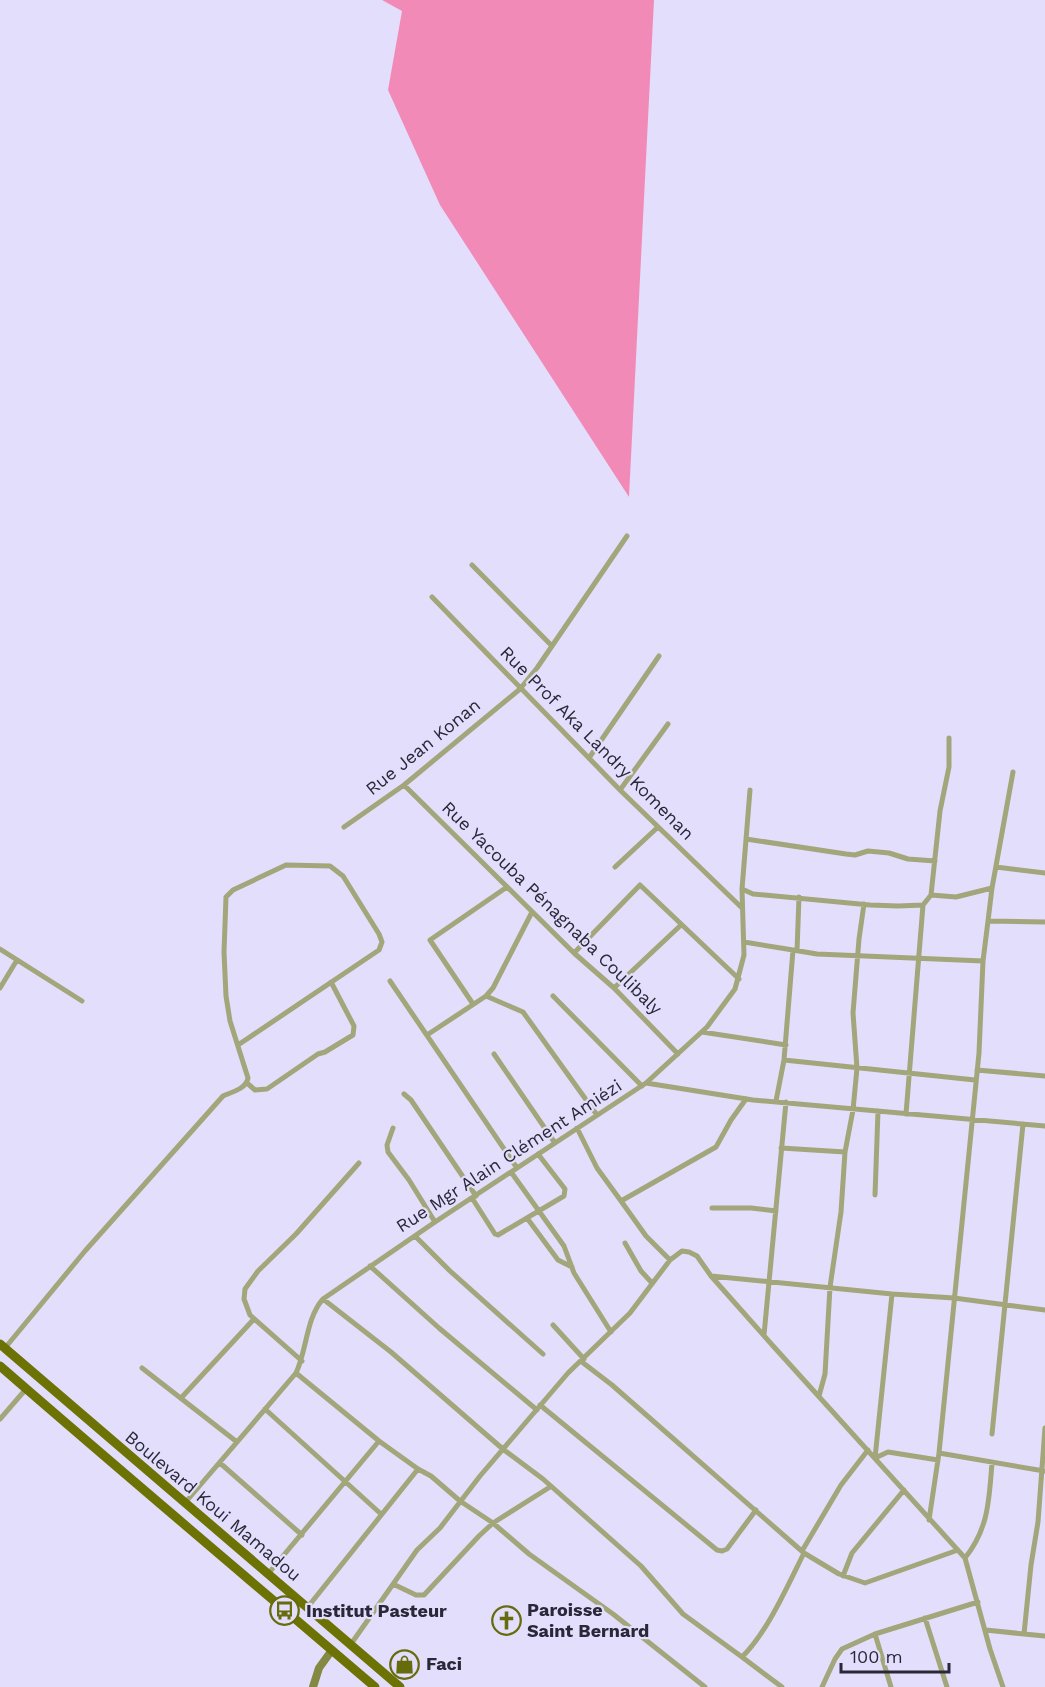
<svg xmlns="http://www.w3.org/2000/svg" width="1045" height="1687" font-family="'Work Sans',sans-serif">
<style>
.forest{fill:#f28ab8}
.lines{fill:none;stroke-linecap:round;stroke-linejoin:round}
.street{stroke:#a2a67a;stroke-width:5}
.secondary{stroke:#838842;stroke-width:8}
.primary{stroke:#6d7204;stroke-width:9}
.labels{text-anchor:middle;stroke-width:4.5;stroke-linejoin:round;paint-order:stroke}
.street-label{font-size:18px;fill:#2a2739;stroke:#e3defb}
.poi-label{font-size:18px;font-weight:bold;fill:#2a2739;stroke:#e3defb;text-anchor:start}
</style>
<rect width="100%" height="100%" fill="#e3defb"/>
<path class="forest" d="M382,0H654L629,497L440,205L388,90L402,11Z"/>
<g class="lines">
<path class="street" d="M472,565L552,646
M432,597L620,790L742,908
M589,758L659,656
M404,785L574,953L614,988L678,1054
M620,790L668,724
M344,827L404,785L520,689L537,668L627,536
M746,839L846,854L855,855L868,851L889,853L908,859L935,861
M615,867L658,827
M996,867L1045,873
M742,889L753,894L870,905L898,906L923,905L931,895L940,811L949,767V738
M931,895L956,897L992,888
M988,921L1045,922
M744,942L793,950L784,1060L776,1101
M0,949L82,1001
M793,950L817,954L983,961
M797,951L799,897
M574,953L640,885L739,979
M390,981L517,1168
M0,988L17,960
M614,988L681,925
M486,996L523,1012L597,1115
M553,996L642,1086
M473,1004L430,940L507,887
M702,1032L786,1045
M427,1035L486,996L493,988L532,912
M494,1054L555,1143
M784,1060L975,1080
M977,1070L1045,1076
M247,1083L255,1090L267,1089L318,1054L325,1052L353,1035L354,1026L331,982
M646,1083L753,1100L1045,1126
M404,1094L411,1100L476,1196
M906,1114L923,905
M393,1128L387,1145L388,1152L409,1180L435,1222
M577,1128L597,1168L621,1201
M781,1148L845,1152
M511,1172L564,1246L574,1273L611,1332
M875,1195L878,1111
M472,1198L495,1234L498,1235L564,1196L565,1189L538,1154
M712,1208H751L776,1211
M527,1218L558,1260L572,1267
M415,1236L450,1271L543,1354
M625,1243L641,1271L652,1283
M670,1260L646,1236L621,1201L716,1147L731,1120L746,1099
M370,1266L439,1328L537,1410
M711,1276L892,1294L954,1298L1045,1310
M323,1299L391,1352L504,1450L543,1479L641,1566L683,1614L742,1657C767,1633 788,1585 804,1553L612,1385L582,1362
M553,1325L584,1359
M764,1335L786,1102
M5,1348L85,1251L223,1096C232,1092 246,1089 248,1078L230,1021L226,996L224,952L226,897L233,890L286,865L330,866L343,876L379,934L382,942L379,950L238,1045
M302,1361L250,1315L244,1299L245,1289L258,1271L296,1234L359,1163
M142,1368L237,1442
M296,1373L379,1441L418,1469L431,1476L460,1501L493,1523L529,1554L613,1614L705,1687
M819,1396L825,1374L830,1287L841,1212L845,1152L853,1110L857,1068L853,1013L859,939L864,904
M181,1398L254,1319
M540,1405L717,1550L722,1551L727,1549L756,1510
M265,1409L381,1514
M0,1419L26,1389
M992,1434L1023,1124
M939,1453L1044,1471
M875,1458L892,1294
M875,1458L888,1452L938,1460
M220,1463L302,1535
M184,1504L296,1373C307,1350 306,1318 323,1299L435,1222L646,1083L707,1027L735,989L744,955L742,889L750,790
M929,1520L939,1453L979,1053L983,961L988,921L992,888L1013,772
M802,1551L841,1485L868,1450
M804,1553L839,1574L865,1583L958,1550
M965,1558C989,1528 989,1499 992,1463
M268,1574L379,1441
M843,1576L852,1553L904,1490
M393,1584L416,1595H424L479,1536L493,1523L550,1487
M307,1608L418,1469
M925,1618L947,1687
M986,1630L1024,1634L1031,1565L1038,1522L1045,1428
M875,1634L891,1687
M1024,1634L1045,1636
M351,1644L417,1550L440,1528L480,1476L568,1373L630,1313L670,1260L682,1251L689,1252L697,1256L711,1276L774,1347L965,1558L990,1649L1003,1687
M742,1657L782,1687
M822,1687L835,1659L842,1649L875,1634L978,1602"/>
<path class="secondary" d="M313,1687L319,1668L332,1650"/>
<path class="primary" d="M0,1344L400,1687
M0,1366C124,1474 250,1580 375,1687"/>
</g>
<defs>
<symbol id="bus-ring" viewBox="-11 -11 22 22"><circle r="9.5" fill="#e3defb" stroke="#666b0c" stroke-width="1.5"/><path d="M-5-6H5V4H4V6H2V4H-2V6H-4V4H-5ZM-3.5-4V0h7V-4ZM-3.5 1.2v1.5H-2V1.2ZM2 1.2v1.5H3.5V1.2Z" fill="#666b0c"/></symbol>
<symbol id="church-ring" viewBox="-11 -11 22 22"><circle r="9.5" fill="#e3defb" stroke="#666b0c" stroke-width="1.5"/><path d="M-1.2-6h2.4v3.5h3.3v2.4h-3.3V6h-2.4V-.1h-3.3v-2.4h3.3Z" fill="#666b0c"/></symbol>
<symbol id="shop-ring" viewBox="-11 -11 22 22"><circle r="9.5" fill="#e3defb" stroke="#666b0c" stroke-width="1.5"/><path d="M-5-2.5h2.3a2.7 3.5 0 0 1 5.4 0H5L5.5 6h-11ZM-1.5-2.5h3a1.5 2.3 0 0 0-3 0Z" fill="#666b0c"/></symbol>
</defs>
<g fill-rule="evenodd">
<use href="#bus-ring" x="268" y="1594" width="33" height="33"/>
<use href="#church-ring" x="490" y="1604" width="33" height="33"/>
<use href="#shop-ring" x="388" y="1648" width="33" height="33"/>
</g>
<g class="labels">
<g class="street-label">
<text transform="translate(597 743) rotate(45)" y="6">Rue Prof Aka Landry Komenan</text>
<text transform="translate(423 747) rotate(-39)" y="6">Rue Jean Konan</text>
<text transform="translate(552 908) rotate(44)" y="6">Rue Yacouba Pénagnaba Coulibaly</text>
<text transform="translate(509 1156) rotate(-33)" y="6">Rue Mgr Alain Clément Amiézi</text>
<text transform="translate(213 1506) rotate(40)" y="6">Boulevard Koui Mamadou</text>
</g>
<g class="poi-label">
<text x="527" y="1616">Paroisse<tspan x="527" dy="21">Saint Bernard</tspan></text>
<text x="306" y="1617">Institut Pasteur</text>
<text x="426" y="1670">Faci</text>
</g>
</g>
<path d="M841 1663v9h108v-9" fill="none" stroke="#2a2739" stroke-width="3"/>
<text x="850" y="1663" font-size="18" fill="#2a2739" stroke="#e3defb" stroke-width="4.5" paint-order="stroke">100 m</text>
</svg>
